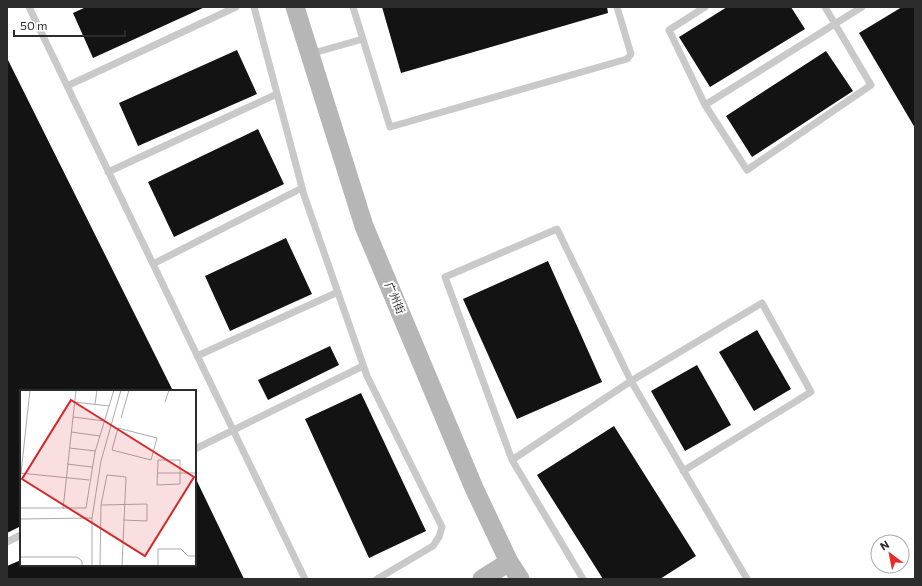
<svg xmlns="http://www.w3.org/2000/svg" width="922" height="586" font-family="Commissioner,'Noto Sans SC',sans-serif">
<style>
.building{fill:#131313}
.lines{fill:none;stroke-linecap:round;stroke-linejoin:round}
.lane{stroke:#c9c9c9;stroke-width:7}
.secondary{stroke:#b6b6b6;stroke-width:19}
.labels{text-anchor:middle;stroke-width:4;stroke-linejoin:round;paint-order:stroke}
.street-label{font-size:11px;fill:#2c2c2c;stroke:#fff}
.inset-road{fill:none;stroke:#ababab;stroke-width:1}
.view{fill:#d62828;fill-opacity:0.15;stroke:#d62828;stroke-width:2}
.inset-edge{fill:none;stroke:#2c2c2c;stroke-width:2}
</style>
<rect width="100%" height="100%" fill="#fff"/>
<path class="building" d="M86,7H205L93,58L73,13Z
M382,7H607L608,13L401,73Z
M727,7H791L805,29L710,87L679,37Z
M902,7H915V128L859,33Z
M237,50L257,94L138,146L119,103Z
M826,51L853,91L752,157L726,116Z
M7,58L173,391H21V526L7,533Z
M258,129L284,184L174,237L148,182Z
M286,238L312,294L230,331L205,276Z
M548,261L602,382L517,419L463,299Z
M757,330L791,389L754,411L719,352Z
M330,346L339,365L268,400L258,380Z
M697,365L731,425L685,451L651,391Z
M361,393L426,531L369,558L305,419Z
M614,426L696,556L660,579H603L537,475Z
M195,477L244,579H7V566L21,560V565H195Z"/>
<g class="lines">
<path class="lane" d="M29,7L305,579
M254,7L304,195L367,376L442,527L439,537L433,546L377,579
M353,7L390,127L627,59L631,54L617,7
M705,7L669,30L705,105L747,170L871,85L825,7
M310,54L363,39
M67,86L236,7
M705,105L862,7
M108,172L277,94
M153,264L302,188
M197,356L338,292
M195,449L363,366
M512,460L631,381L762,303L811,392L683,471
M7,542L21,535
M583,579L512,460L445,277L557,229L631,381L747,579"/>
<path class="secondary" d="M295,7L364,226L474,488L509,562L520,579
M482,579L509,562"/>
</g>
<g class="labels">
<g class="street-label">
<text transform="translate(395 298) rotate(67)" y="4">广州街</text>
</g>
</g>
<g transform="translate(20 390)">
<rect width="176" height="176" fill="#fff"/>
<path class="inset-road" d="M54,12L89,16M145,12L149,0M75,14L77,0M53,27L85,31M101,28L109,0M98,38L137,48L131,70L92,60ZM51,42L80,46M49,58L76,61M138,70H160V94L137,95ZM47,74L72,77M0,83L69,90M1,83L10,0M137,83H176M81,115L127,114V131L103,130M0,118H66L75,62L94,0M43,119L56,0M0,129L72,128M0,167H57L62,171V176M72,176V128L81,71L101,0M80,176L81,115L87,85L106,87L102,176M138,176V159H161L168,166H176"/>
<path class="view" d="M51,10L174,87L125,166L2,89Z"/>
<rect width="176" height="176" class="inset-edge"/>
</g>
<rect width="922" height="586" fill="none" stroke="#2c2c2c" stroke-width="16"/>
<g transform="translate(890 554) rotate(328)"><circle r="19" fill="#ffffff" stroke="#ababab"/>
<path d="M0-3L7 15L0 10L-7 15Z" fill="#e82b29"/>
<text y="-6" font-size="11" font-weight="bold" text-anchor="middle" fill="#2c2c2c">N</text>
</g>
<path d="M14 30v6h111v-6" fill="none" stroke="#2c2c2c" stroke-width="2"/>
<text x="20" y="30" font-size="12" fill="#2c2c2c" stroke="#ffffff" stroke-width="3" paint-order="stroke">50 m</text>
</svg>
